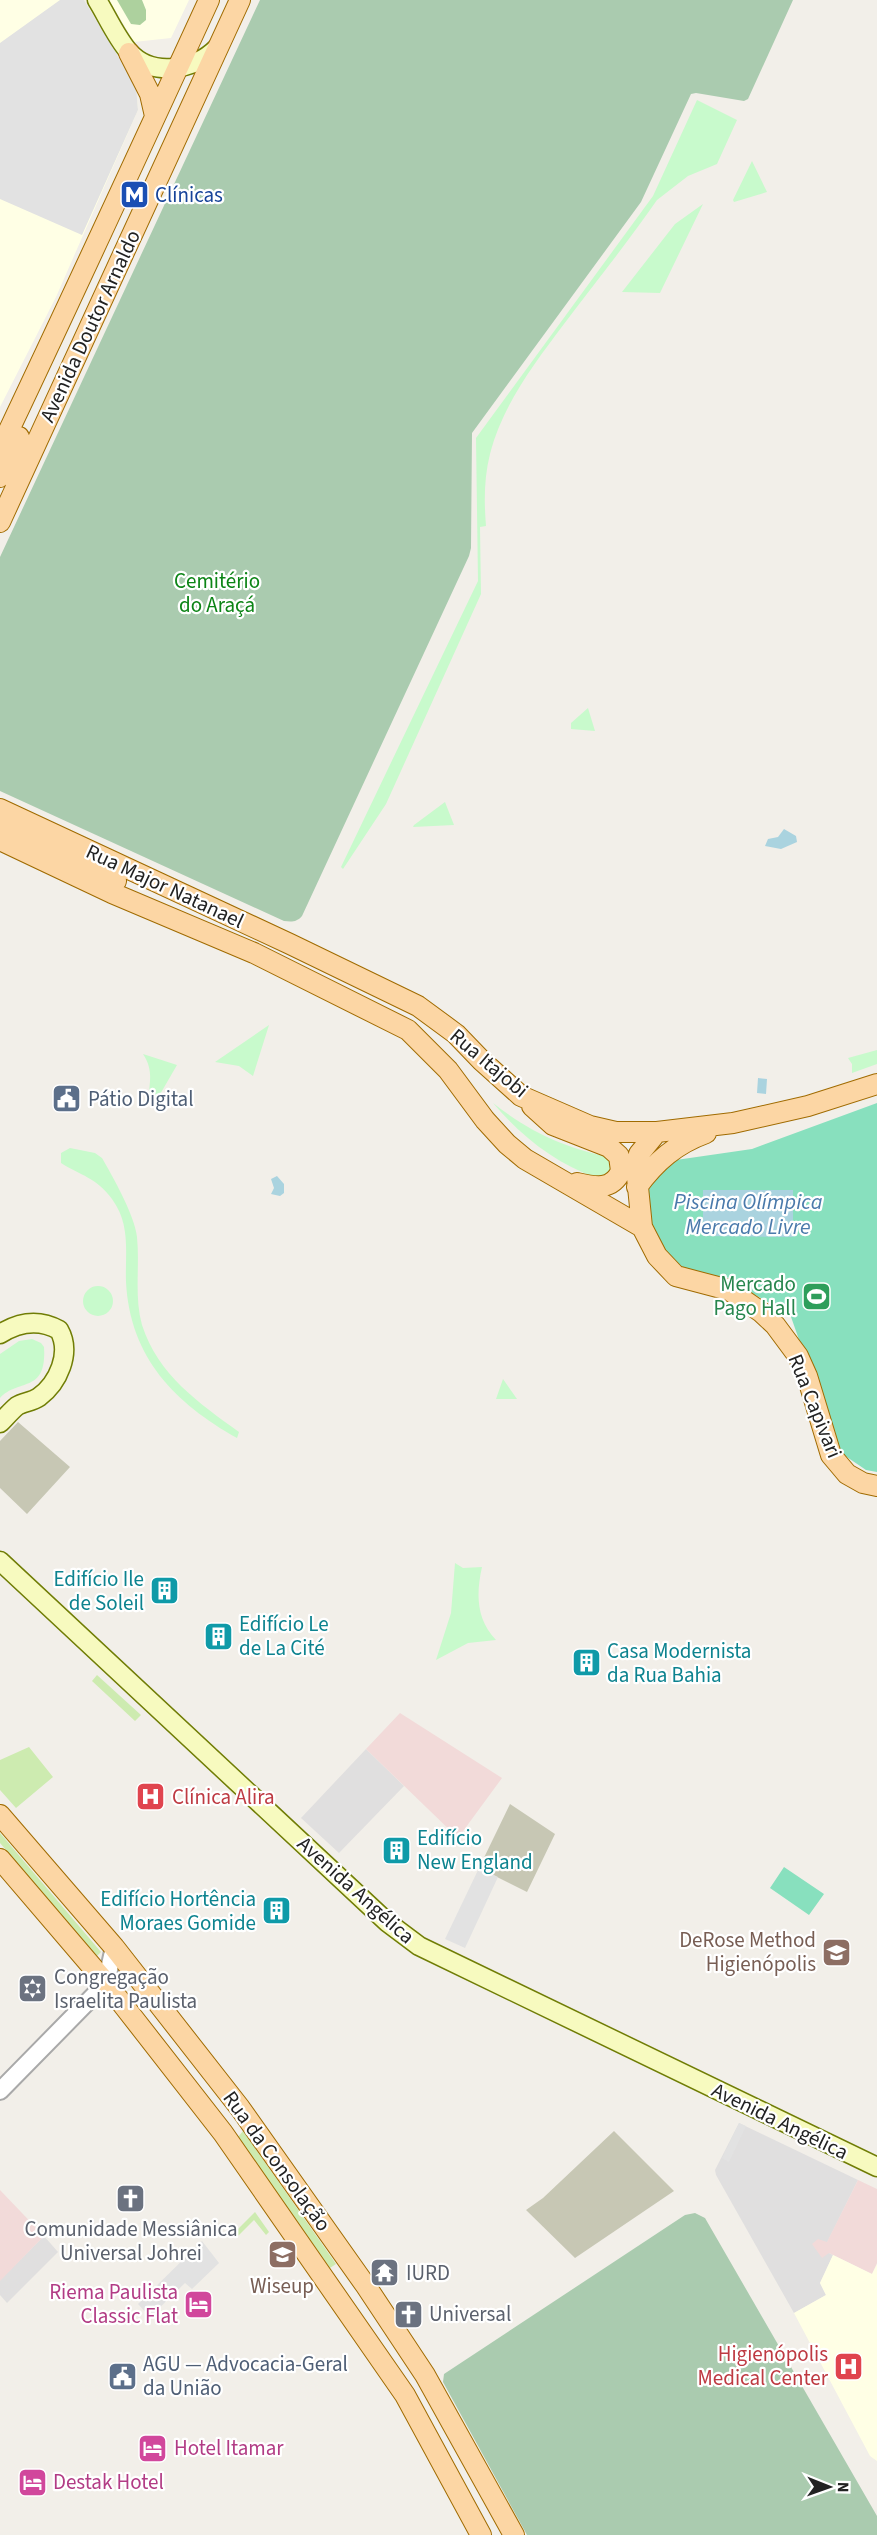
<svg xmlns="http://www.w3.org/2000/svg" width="877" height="2535" font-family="'Source Sans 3',sans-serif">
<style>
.residential{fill:#e0dfdf}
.commercial{fill:#f2dad9}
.education{fill:#ffffe5}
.religious{fill:#d0d0d0}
.construction{fill:#c7c7b4}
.grass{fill:#cdebb0}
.forest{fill:#add19e}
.cemetery{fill:#aacbaf}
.park{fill:#c8facc}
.pitch{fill:#88e0be}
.parking{fill:#e2e2e2}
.water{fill:#aad3df}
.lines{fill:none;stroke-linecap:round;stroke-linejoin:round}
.tertiary-casing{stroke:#a9a9a9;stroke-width:20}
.secondary-casing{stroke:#707d05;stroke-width:21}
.primary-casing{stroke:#a06b00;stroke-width:22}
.tertiary{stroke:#fff;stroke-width:16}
.secondary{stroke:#f7fabf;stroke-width:18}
.primary{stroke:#fcd6a4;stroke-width:20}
.labels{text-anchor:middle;stroke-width:4.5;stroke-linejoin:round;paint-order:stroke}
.transit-label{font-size:21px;fill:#164399;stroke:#fff;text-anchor:start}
.street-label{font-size:21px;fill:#222;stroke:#fff}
.park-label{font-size:21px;fill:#0c8416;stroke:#fff}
.service-label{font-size:21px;fill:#4e5e75;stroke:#fff;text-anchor:start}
.leisure-label{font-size:21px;fill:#27864d;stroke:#fff;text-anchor:end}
.culture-label{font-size:21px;fill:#0d838f;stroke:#fff;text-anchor:start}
.health-label{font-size:21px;fill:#be3a42;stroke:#fff;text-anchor:start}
.education-label{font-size:21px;fill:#785e54;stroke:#fff;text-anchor:end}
.worship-label{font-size:21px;fill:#5b616d;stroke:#fff;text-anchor:start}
.hotel-label{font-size:21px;fill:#b23c85;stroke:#fff;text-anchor:start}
.water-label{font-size:22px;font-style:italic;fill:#4a7aab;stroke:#fff}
</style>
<rect width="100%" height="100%" fill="#f2efe9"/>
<path class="residential" d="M366,1749L404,1786L339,1853L301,1818Z
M739,2123L858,2180L827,2243L829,2253L833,2255L820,2283L826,2295L794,2313L716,2175L715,2170Z
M44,2236L58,2252L7,2303L0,2295V2280Z"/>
<path class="commercial" d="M400,1713L502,1778L458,1838L366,1749Z
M858,2180L877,2189V2263L872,2274L829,2253L822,2258L812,2244L818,2239L827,2242Z
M0,2190L44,2236L0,2281Z"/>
<path class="education" d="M0,0H84L137,98L138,110L56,297L0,407Z
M109,0H189L171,38L134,42Z
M833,2255L872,2274L877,2264V2461L870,2456L794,2313L826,2295L820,2283Z"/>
<path class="religious" d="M383,2259L396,2279L386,2286L373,2267Z"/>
<path class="construction" d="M18,1422L70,1467L27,1514L0,1488V1441Z
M510,1804L555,1834L527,1892L479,1868Z
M614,2131L674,2191L575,2258L526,2210L543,2198Z"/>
<path class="grass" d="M97,1675L141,1715L135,1721L92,1681Z
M29,1747L53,1777L16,1808L0,1790V1760Z
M0,1833L101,1952L97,1956L0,1843Z
M243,2131L336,2264L330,2268L238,2137Z
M255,2212L269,2232L266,2235L254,2220L236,2238L233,2234Z"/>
<path class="forest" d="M117,0H142L146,10V20L140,25L131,24Z"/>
<path class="cemetery" d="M260,0H793L748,99L744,101L696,93L691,94L641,202L472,433L471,548L469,556L302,916C297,922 292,922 284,921L0,791V557Z
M695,2213L705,2218L877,2516V2535H527L443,2382L444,2374L685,2215Z"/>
<path class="park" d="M697,100L737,120L717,164L688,176L657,200C628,242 595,283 564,324C534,364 503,404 490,454C484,478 484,501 486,526L480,527L481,594L386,804L343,869L341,867L478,581L476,438L653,196Z
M752,161L767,192L734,202L733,200Z
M703,204L660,293L622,292L675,224Z
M588,708L595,731L571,729V723Z
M445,802L454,825L413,827L414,825Z
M269,1025L253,1076L239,1066L215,1062Z
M877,1050V1064L852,1073V1064L848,1058Z
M143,1054L177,1065L155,1103L151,1102C145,1089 157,1075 143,1054Z
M493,1103C531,1133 569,1150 616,1158L617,1171L597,1178C555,1163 522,1137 493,1103Z
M70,1148L95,1153L102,1158C113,1177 135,1216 137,1237C140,1266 134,1296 142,1325C158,1375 199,1403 239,1432L237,1438C175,1403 130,1358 126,1282C125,1252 131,1225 112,1199C97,1178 80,1175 61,1163V1153Z
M83 1301a15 15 0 1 1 30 0a15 15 0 1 1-30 0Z
M32,1339L41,1343L44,1347C47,1394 19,1378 0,1398V1354L19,1341Z
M503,1379L517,1399H496Z
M455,1563L463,1568L482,1567C476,1594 476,1619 496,1640L468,1643L436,1660L451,1613Z"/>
<path class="pitch" d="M877,1103V1472L866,1470L838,1451L790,1314L726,1279L687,1269L677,1264L664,1252L648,1224L645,1194L649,1182L676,1160L752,1149Z
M784,1867L824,1894L809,1915L770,1888Z"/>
<path class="parking" d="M60,0H84L136,86L138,110L82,235L0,199V43Z
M479,1868L498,1877L465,1948L445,1939Z
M739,2123L746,2126L729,2162L722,2158Z
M202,2241L219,2263L192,2289L185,2283L150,2317L138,2304Z"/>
<path class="water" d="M784,829L796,836L797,842L781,849L765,846L768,839L778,837Z
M758,1078L767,1079L766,1094L757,1093Z
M277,1176L284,1184V1193L280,1196L271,1194L274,1188L271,1179Z
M703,1190H793V1237L703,1236Z"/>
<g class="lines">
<defs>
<path id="tertiary" d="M0,2091L106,1983L114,1947"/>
<path id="secondary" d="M97,0C107,16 116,37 129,52C152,78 195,70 217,48
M0,1334C19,1322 39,1319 59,1330C72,1353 58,1383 39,1397C32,1402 23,1402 17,1406C11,1411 5,1418 0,1423
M0,1561L387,1922L419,1946L877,2167"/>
<path id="primary" d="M129,53L150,94L155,116
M0,449C71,300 140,150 209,0
M0,477L19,437
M0,522L240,0
M0,809L290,944L418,1006L456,1034L482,1061L521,1096L590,1126L616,1132H657L733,1123L808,1106L877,1084
M0,824L116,881
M0,840L112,893L254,953L408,1030L448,1070L485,1120L507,1144L525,1159L642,1227L657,1256L676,1276L729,1290L761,1312L775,1325L798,1356L807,1376L831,1455L847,1474L863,1483L877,1486
M532,1106L553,1125L609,1147L619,1156L621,1171C612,1191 595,1187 577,1183
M637,1187C656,1161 676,1144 706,1133
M642,1227L636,1167L639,1154L657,1132
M0,1815L114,1947L240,2108L366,2286L425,2375L514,2535
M0,1859L106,1983L223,2133L405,2395L481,2535"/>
</defs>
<use href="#tertiary" class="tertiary-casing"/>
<use href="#secondary" class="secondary-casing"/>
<use href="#primary" class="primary-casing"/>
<use href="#tertiary" class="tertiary"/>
<use href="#secondary" class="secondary"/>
<use href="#primary" class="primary"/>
</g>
<defs>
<symbol id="metro-square" viewBox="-11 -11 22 22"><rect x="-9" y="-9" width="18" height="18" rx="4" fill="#1a4fb4" stroke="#fff"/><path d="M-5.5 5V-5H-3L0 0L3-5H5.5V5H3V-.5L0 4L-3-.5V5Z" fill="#fff"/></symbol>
<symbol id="civic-square" viewBox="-11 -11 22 22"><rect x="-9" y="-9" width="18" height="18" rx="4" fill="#5c6f8a" stroke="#fff"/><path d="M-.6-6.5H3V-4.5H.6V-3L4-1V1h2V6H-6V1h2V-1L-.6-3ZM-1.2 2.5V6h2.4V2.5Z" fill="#fff"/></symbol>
<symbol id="stadium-square" viewBox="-11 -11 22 22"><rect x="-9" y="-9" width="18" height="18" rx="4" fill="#2e9e5b" stroke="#fff"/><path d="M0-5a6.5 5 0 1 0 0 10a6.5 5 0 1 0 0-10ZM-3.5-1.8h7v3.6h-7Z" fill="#fff"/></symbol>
<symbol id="building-square" viewBox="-11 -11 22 22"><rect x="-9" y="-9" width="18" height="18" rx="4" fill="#0f9aa8" stroke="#fff"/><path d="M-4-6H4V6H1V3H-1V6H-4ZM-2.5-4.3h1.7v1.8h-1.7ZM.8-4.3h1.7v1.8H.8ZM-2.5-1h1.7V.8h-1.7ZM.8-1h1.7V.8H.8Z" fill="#fff"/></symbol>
<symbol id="hospital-square" viewBox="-11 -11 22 22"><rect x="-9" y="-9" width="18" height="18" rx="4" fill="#e0444e" stroke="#fff"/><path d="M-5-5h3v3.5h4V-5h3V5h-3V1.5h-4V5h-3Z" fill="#fff"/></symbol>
<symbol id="university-square" viewBox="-11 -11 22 22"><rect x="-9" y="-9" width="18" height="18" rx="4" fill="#8d6e63" stroke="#fff"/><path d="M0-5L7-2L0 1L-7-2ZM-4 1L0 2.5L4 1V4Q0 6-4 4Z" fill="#fff"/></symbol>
<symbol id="synagogue-square" viewBox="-11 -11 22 22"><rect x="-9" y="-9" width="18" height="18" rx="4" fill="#6b7280" stroke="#fff"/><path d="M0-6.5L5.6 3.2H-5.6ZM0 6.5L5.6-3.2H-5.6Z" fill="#fff"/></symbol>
<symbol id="church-square" viewBox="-11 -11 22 22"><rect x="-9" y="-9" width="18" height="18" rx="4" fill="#6b7280" stroke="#fff"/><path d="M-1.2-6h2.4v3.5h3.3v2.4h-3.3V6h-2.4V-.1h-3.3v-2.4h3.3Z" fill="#fff"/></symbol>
<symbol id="school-square" viewBox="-11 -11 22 22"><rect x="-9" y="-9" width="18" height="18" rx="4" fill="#8d6e63" stroke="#fff"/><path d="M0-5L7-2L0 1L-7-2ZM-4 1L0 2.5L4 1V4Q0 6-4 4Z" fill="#fff"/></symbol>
<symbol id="temple-square" viewBox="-11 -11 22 22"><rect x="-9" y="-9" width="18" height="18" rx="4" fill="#6b7280" stroke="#fff"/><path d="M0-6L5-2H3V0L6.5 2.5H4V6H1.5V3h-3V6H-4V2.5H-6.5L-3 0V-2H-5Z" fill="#fff"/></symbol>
<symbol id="hotel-square" viewBox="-11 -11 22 22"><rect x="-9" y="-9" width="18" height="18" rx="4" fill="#d1479c" stroke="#fff"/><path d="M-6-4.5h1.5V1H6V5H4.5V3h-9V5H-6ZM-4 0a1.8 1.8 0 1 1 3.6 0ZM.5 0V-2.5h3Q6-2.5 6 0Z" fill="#fff"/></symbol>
</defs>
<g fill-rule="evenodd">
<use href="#metro-square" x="118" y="178" width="33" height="33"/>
<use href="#civic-square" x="50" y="1082" width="33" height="33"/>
<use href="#stadium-square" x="800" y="1280" width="33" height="33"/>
<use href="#building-square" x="148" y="1574" width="33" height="33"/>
<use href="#building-square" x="202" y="1620" width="33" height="33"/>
<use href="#building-square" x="570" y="1646" width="33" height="33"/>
<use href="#hospital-square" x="134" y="1780" width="33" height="33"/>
<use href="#building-square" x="380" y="1834" width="33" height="33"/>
<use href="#building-square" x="260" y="1894" width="33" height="33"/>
<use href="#university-square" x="820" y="1936" width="33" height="33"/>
<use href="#synagogue-square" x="16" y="1972" width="33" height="33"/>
<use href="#church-square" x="114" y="2182" width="33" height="33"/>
<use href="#school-square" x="266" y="2238" width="33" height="33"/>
<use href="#temple-square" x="368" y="2256" width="33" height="33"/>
<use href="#hotel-square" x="182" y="2288" width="33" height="33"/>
<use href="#church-square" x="392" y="2298" width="33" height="33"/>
<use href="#hospital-square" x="832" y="2350" width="33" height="33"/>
<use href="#civic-square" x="106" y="2360" width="33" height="33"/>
<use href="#hotel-square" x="136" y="2432" width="33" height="33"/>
<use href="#hotel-square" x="16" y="2466" width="33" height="33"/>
</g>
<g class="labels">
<g class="transit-label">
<text x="155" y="202">Clínicas</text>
</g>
<g class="street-label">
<text transform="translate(90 326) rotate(-65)" y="7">Avenida Doutor Arnaldo</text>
<text transform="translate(165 886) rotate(25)" y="7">Rua Major Natanael</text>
<text transform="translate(489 1063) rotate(40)" y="7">Rua Itajobi</text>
<text transform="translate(815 1406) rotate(68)" y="7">Rua Capivari</text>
<text transform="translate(356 1890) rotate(42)" y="7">Avenida Angélica</text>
<text transform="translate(780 2121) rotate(26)" y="7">Avenida Angélica</text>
<text transform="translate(277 2161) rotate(54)" y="7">Rua da Consolação</text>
</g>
<g class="park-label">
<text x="217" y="588">Cemitério<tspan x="217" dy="24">do Araçá</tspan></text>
</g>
<g class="service-label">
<text x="88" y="1106">Pátio Digital</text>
<text x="143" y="2371">AGU — Advocacia-Geral<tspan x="143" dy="24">da União</tspan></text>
</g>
<g class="leisure-label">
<text x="796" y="1291">Mercado<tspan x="796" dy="24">Pago Hall</tspan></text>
</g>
<g class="culture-label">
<text x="144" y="1586" text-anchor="end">Edifício Ile<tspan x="144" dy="24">de Soleil</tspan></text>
<text x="239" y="1631">Edifício Le<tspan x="239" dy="24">de La Cité</tspan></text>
<text x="607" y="1658">Casa Modernista<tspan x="607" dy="24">da Rua Bahia</tspan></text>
<text x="417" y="1845">Edifício<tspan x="417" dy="24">New England</tspan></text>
<text x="256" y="1906" text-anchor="end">Edifício Hortência<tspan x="256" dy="24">Moraes Gomide</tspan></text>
</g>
<g class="health-label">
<text x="172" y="1804">Clínica Alira</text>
<text x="828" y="2361" text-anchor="end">Higienópolis<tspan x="828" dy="24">Medical Center</tspan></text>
</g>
<g class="education-label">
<text x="816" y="1947">DeRose Method<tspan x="816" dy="24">Higienópolis</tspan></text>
<text x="282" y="2293" text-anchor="middle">Wiseup</text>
</g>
<g class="worship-label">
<text x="54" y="1984">Congregação<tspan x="54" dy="24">Israelita Paulista</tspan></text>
<text x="131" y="2236" text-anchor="middle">Comunidade Messiânica<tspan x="131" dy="24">Universal Johrei</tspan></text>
<text x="406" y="2280">IURD</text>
<text x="429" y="2321">Universal</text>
</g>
<g class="hotel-label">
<text x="178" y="2299" text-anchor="end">Riema Paulista<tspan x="178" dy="24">Classic Flat</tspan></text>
<text x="174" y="2455">Hotel Itamar</text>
<text x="53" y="2489">Destak Hotel</text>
</g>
<g class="water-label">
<text x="748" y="1209">Piscina Olímpica<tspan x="748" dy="25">Mercado Livre</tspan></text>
</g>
</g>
<g transform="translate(829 2487) rotate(91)" stroke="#ffffff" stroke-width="4.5" paint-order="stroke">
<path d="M0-4.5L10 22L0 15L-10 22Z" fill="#222222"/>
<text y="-9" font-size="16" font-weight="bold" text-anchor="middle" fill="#222222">N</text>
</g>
</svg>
